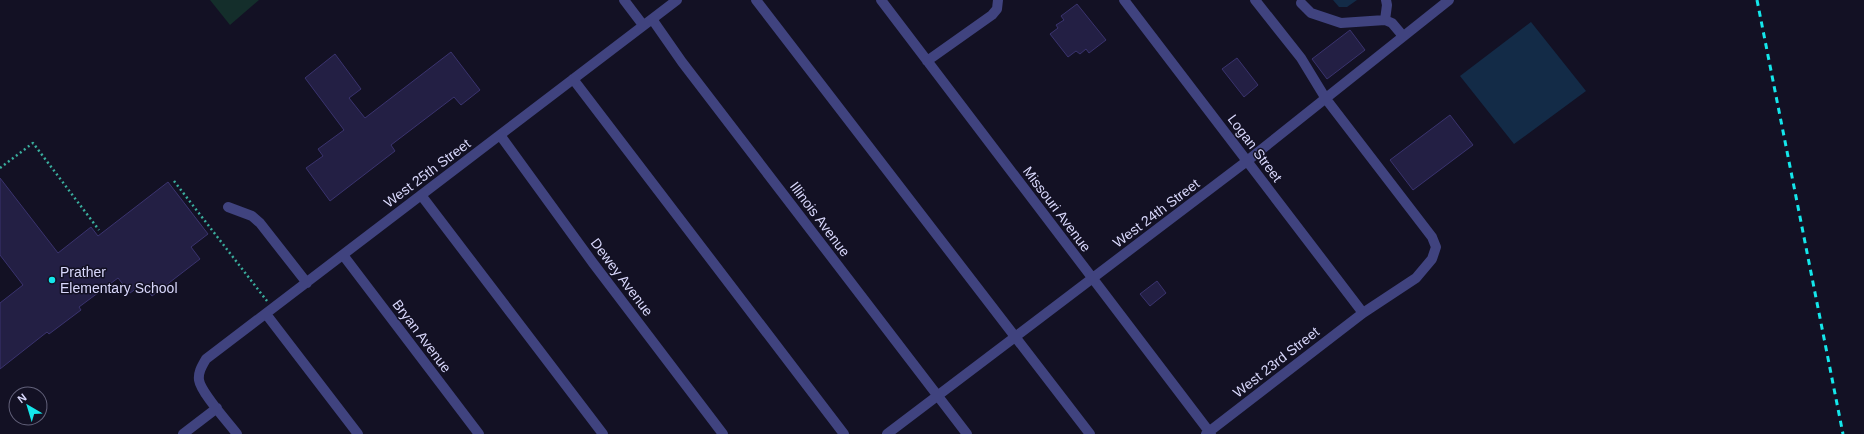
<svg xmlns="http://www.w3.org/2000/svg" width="1864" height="434" font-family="Helvetica,sans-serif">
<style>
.green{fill:#142e2b}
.water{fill:#132b47}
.building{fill:#231f44;stroke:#3a336e}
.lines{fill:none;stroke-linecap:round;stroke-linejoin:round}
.path{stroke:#3aad9d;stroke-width:2.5;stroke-dasharray:2 3;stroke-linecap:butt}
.minor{stroke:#40437f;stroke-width:10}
.rail{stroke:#14e7eb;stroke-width:3;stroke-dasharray:6 5;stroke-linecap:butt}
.poi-dot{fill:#14e7eb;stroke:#131124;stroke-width:1.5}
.labels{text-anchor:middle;stroke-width:3;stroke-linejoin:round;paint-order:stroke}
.street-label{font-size:14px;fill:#d9d8fc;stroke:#131124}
.poi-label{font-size:14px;fill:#d9d8fc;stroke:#131124;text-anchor:start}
</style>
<rect width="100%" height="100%" fill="#131124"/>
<path class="green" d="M210,0H259L230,25Z"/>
<path class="water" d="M1333,0H1357L1347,7H1339Z
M1531,22L1586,91L1514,144L1460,76Z"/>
<path class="building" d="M1077,4L1106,40L1089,53L1086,49L1080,54L1076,51L1068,57L1050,34L1058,28L1056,25L1064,20L1061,16Z
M1350,30L1365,50L1327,79L1312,59Z
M451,52L480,90L461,105L454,97L391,145L395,151L330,201L306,168L323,156L318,149L344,130L305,78L335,54L361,89L349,98L365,118Z
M1237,58L1258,85L1244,97L1222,69Z
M1450,115L1473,145L1413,190L1390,160Z
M0,178L58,253L91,227L98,236L168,182L208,234L191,247L200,259L152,296L143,284L130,293L118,278L79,307L81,310L49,334L47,332L0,369V303L23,285L0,255Z
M1157,281L1166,293L1150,306L1140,294Z"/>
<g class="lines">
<path class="path" d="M0,168L33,143L99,230
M174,181L267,301"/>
<path class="minor" d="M624,0L643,25
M756,0L1090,434
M881,0L1211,434
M1124,0L1363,313
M1301,3L1311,13L1341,23L1385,20L1392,23L1403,36
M652,19L682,62L967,434
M1385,20L1387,5L1386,0
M927,61L992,15L997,9L998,0
M573,79L844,434
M500,135L593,263L723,434
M421,195L603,434
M228,207L252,216L260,223L307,283
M343,255L479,434
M266,314L358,434
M183,434L217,408
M237,434C228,422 201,393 199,380C198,372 202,366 206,359L677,0
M887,434L1247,161L1449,0
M1206,434L1363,313L1416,278L1432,259L1436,247L1432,237L1326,99L1301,58L1255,0"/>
<path class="rail" d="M1757,0L1843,434"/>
</g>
<circle class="poi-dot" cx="52" cy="280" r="4"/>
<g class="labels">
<g class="street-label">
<text transform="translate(1255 148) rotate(53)" y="5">Logan Street</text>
<text transform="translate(427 173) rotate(-37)" y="5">West 25th Street</text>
<text transform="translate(1057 209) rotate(53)" y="5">Missouri Avenue</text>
<text transform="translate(1156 213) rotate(-37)" y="5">West 24th Street</text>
<text transform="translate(820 219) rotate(53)" y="5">Illinois Avenue</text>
<text transform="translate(622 277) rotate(53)" y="5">Dewey Avenue</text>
<text transform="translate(422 336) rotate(53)" y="5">Bryan Avenue</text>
<text transform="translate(1276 362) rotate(-38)" y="5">West 23rd Street</text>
</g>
<g class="poi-label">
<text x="60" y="277">Prather<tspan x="60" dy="16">Elementary School</tspan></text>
</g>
</g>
<g transform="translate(28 406) rotate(322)"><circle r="19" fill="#131124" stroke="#62617a"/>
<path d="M0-3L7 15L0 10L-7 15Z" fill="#14e7eb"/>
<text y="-6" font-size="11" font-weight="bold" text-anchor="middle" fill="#d9d8fc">N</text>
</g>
</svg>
